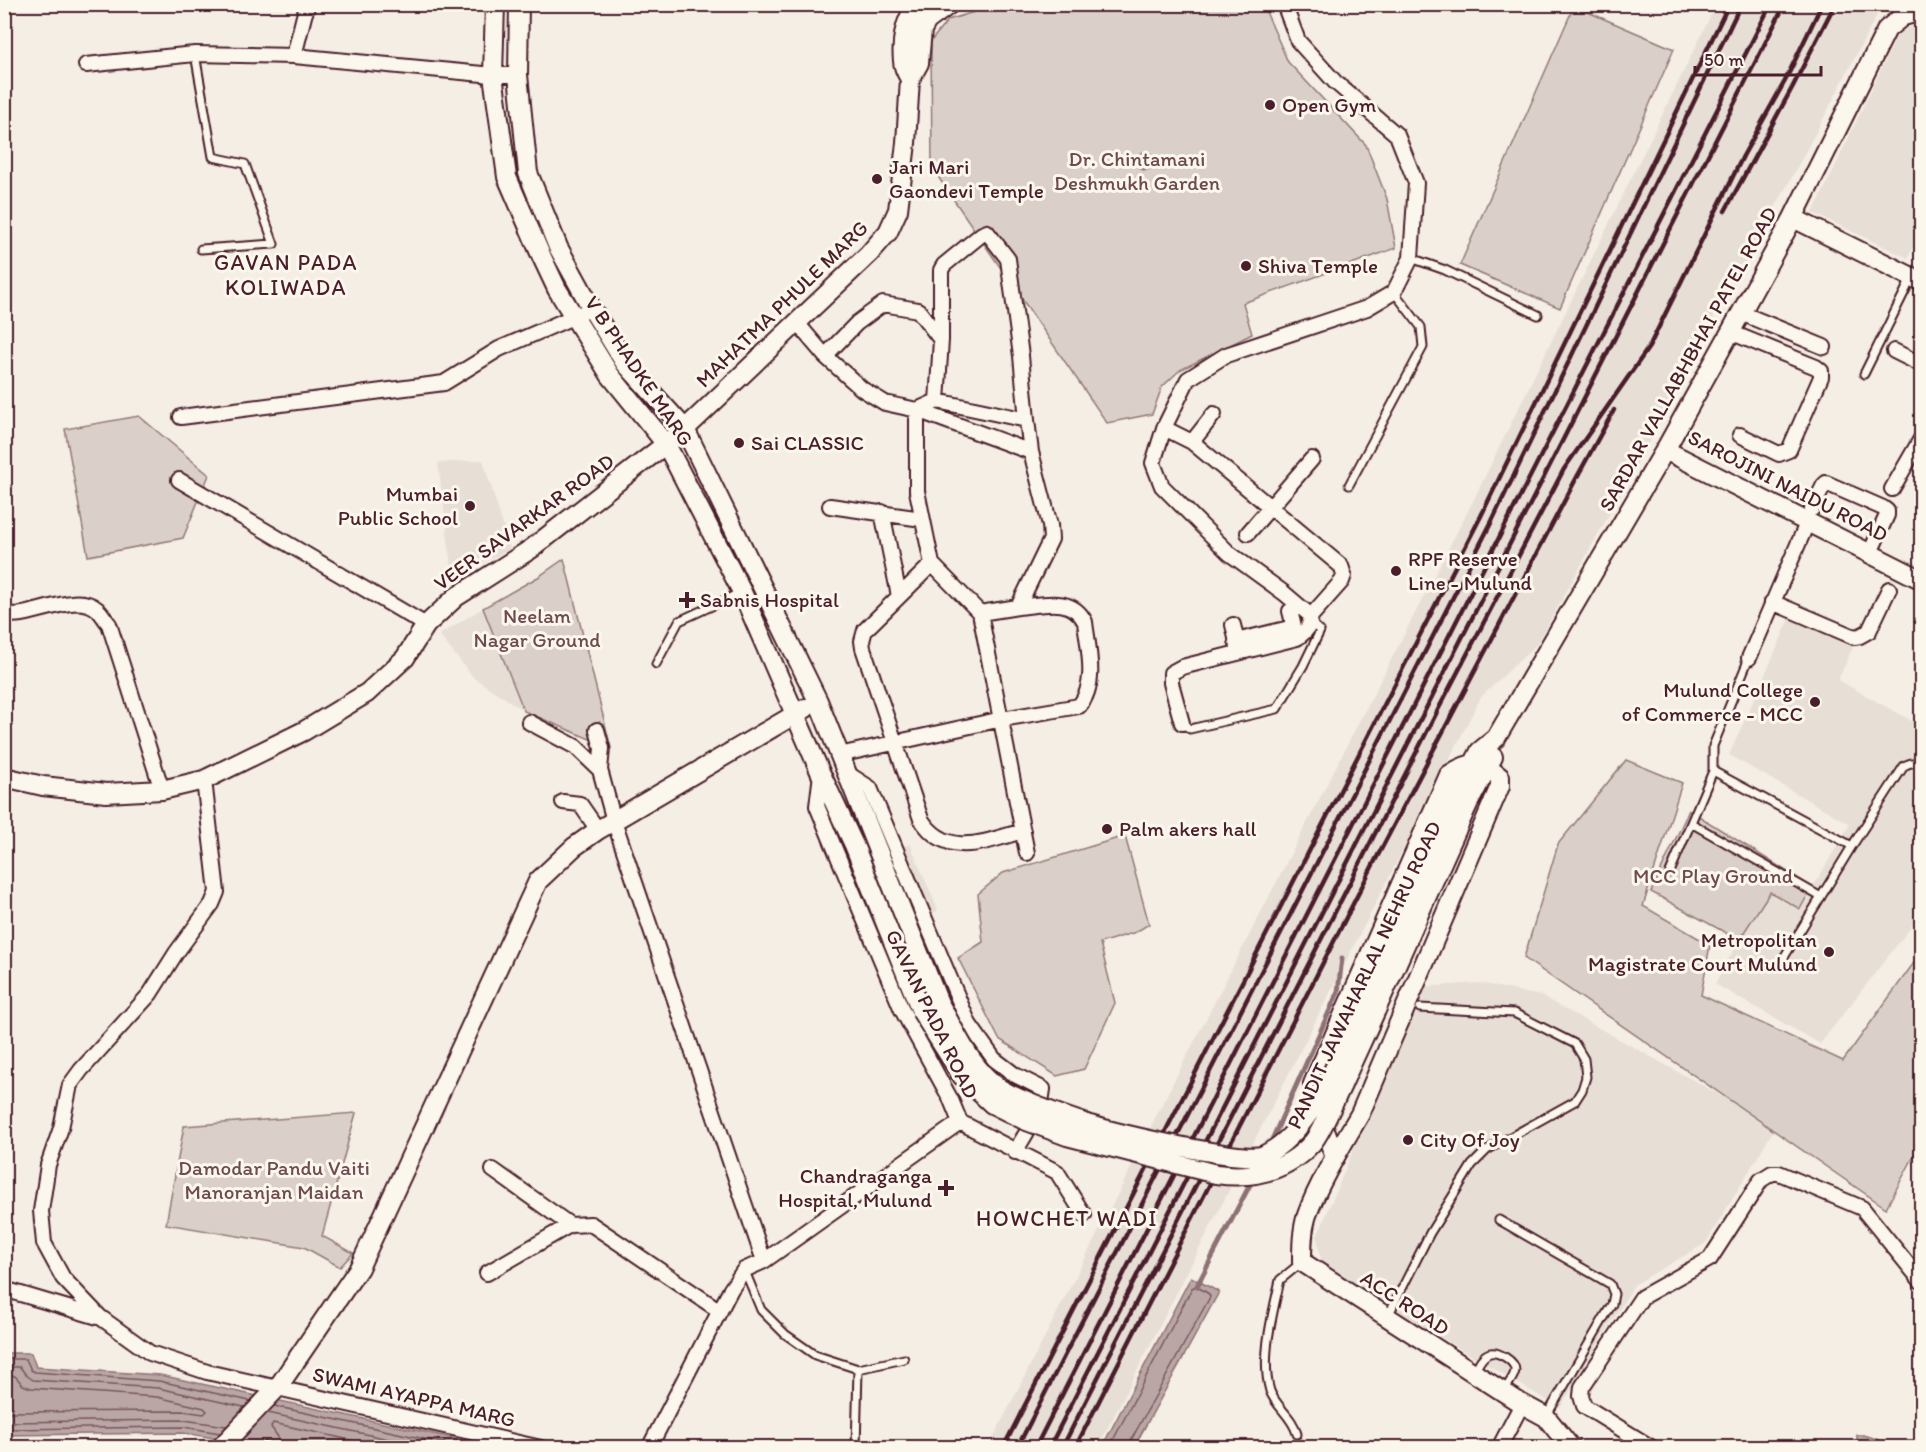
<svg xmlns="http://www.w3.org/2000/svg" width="1926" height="1452" font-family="Itim,sans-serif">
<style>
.built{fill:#e7dfd6}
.green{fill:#dbd0c9;stroke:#92787a;stroke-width:1.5}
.water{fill:#baa7a5;stroke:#8d7174;stroke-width:1.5}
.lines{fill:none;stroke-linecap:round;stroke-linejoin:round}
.shore{stroke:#77555c;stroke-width:1.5}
.stream{stroke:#8d7174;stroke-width:5}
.lane-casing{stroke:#4a1f2b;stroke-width:11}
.street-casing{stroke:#4a1f2b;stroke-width:18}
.secondary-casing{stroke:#4a1f2b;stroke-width:22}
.lane{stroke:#fbf7ec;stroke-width:7}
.street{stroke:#fbf7ec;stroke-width:14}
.secondary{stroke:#fbf7ec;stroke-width:18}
.rail{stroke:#4a1f2b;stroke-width:4.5}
.secondary-bridge-casing{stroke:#4a1f2b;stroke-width:22;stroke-linecap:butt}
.secondary-bridge{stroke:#fbf7ec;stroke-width:18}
.poi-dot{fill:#4a1f2b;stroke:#fbf7ec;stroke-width:2}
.labels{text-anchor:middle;stroke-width:6;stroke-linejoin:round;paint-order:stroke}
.poi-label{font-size:21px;fill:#4a1f2b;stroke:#fbf7ec;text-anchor:start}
.park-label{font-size:21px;fill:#6e4b52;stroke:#fbf7ec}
.street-label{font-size:21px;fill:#4a1f2b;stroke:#fbf7ec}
.neighbourhood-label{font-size:22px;letter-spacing:1.5px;fill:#4a1f2b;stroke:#fbf7ec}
</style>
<rect width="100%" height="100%" fill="#f4eee4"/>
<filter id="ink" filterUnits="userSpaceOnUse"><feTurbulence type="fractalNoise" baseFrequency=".0167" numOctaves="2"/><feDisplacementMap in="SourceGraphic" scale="12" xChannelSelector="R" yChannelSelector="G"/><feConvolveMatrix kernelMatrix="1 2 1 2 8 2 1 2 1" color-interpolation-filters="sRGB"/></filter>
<g filter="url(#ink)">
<path class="built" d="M1716,5H1882L1822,121L1734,284L1685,364L1690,368L1538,643L1481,697L1098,1447L988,1448L1125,1180L1158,1112L1474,499Z
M1921,23V231L1908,258L1813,213L1899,31Z
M483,460L510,549L453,578L438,463Z
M483,608L523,710L474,678L439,635Z
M1792,614L1854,645L1838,680L1921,726V914L1820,1044L1715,984L1739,940L1770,892L1800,909L1850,824L1729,755Z
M910,844L938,910L929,916L903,847Z
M1480,983L1541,996L1776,1126L1706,1243L1634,1285L1560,1408L1322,1267L1317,1237L1421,987Z"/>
<path class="green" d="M997,5H1263L1288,62L1366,145L1387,199L1396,248L1243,303L1252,334L1180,370L1162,387L1152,414L1107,423L932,168L931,41L948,20Z
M1574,6L1674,49L1560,308L1460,265Z
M139,416L209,475L183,538L88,556L65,429Z
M564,559L611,748L524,711L483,608L538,577Z
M1626,760L1682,783L1643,906L1710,945L1701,995L1843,1061L1921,953V1143L1886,1208L1524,958L1558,844Z
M1689,810L1812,887L1800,909L1770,892L1739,940L1651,892Z
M1125,836L1149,924L1136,932L1100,943L1115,1003L1084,1069L1057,1076L999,1039L958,958L983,942L978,894L1003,873Z
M356,1113L322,1236L353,1253L340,1267L304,1247L166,1224L184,1126Z"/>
<path class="water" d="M1136 161a9 9 0 1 1 18 0a9 9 0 1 1-18 0Z
M1191,1277L1219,1292L1134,1447H1102Z
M4,1353H31L36,1367L160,1375L494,1447H267L184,1433L5,1435Z
M1857,1435H1864L1880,1440V1447H1857Z"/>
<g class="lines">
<path class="shore" d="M4,1359H26L31,1370L35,1372L159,1381L250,1401
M4,1367H20L26,1375L33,1380L158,1388L244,1407
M4,1376H15L23,1385L31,1388L157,1397L204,1408L207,1411L204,1414L183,1411L4,1412
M274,1406L466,1448
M268,1413L430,1448
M4,1422L184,1420L226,1426
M4,1429L184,1427L220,1433
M279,1448L278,1437L271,1427L273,1423L387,1448
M1109,1448L1192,1288L1196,1286L1209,1294L1210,1297L1130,1442V1448"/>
<path class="stream" d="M1271,1142L1338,992L1342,958
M1197,1286L1254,1177"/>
<defs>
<path id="lane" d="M1683,4L1687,7
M195,54L213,157L245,164L274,244L201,249
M1411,258L1445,270L1538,315
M1864,374L1912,277
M1349,485L1423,347L1421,327L1394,292
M1749,658L1713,746V771L1852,846
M656,664L679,621L742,592
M1182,723L1190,729L1277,709L1303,666L1320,631L1310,622
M1691,823L1821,897
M1670,872L1713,771
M1783,959L1852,846L1904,766C1911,762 1914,762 1922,765
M1499,1220L1610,1284L1614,1294L1612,1304L1547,1415
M745,1271L761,1310L785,1334L815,1355L858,1369L904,1359
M1388,1316L1430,1233L1472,1165L1487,1150L1575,1101L1582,1090L1586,1077L1584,1059L1575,1044L1514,1013L1420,1008
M1475,1371C1478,1365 1482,1355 1490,1353C1498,1351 1515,1361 1515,1370C1515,1377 1507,1385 1504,1391
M1297,1434C1293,1417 1276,1407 1270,1391C1260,1358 1273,1313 1280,1280L1302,1262
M266,1446L268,1448
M856,1448L858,1369"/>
<path id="street" d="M294,56L304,16L308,4
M86,65L195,54L294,56L493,75H518
M1741,313L1824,347
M797,323L825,356L862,389L885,403L917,410L1031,452L1050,525L1051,539L1018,607L980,613L1027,853
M1730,332L1816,367L1821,371V377L1789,450L1779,454L1740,435
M1894,351L1922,365
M825,356L857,323L883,304L918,310L941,340
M937,401L1027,420L1031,452
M917,410L937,401L941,340V270L944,265L982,234L987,232L1008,259L1021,356L1027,420
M917,410V491L932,564L980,613
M181,417L444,383L499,349L582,313
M1164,428L1192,442L1341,566L1344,575L1342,581L1311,616
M1192,442L1214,414
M179,480L426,625
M1892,489L1922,437
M830,506L922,519
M1812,509L1824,485L1826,483L1883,508L1887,511V515L1870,553
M882,512L899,596
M1248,533L1312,459
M932,564L865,630L862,641L863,648L921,819C947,860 986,841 1023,831
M1772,602L1854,637L1860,636L1869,631L1889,589
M1290,611L1296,635
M4,614C31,620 75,590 97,609C102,613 105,620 109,624L162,790
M1233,625L1239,651
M1236,641L1294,627
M1749,658L1808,521
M529,722L576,747L600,770
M1182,723L1171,683V673L1182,667L1297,638C1306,632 1310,627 1311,616L1284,593L1229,553L1162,486L1153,463L1164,428L1188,379L1226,355L1367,308L1394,292L1411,258L1416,183L1397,135L1335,82L1298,41L1284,4
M597,730L602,748L600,770L614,821L764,1261
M839,755L1002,719L1079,706C1098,684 1088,648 1085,622C1072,595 1042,605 1018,607
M845,772L870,788L969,1024L994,1059L1015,1075L1043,1089L1040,1110L1015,1152
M821,774L817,806L902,1010L951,1100L960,1122L1057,1172L1084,1215
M204,780L217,892L212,904L176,953L150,994L81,1070L70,1085L61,1128L48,1165L41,1211L44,1243L63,1278L100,1317L150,1353L207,1372L541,1448
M563,802L580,804L598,830
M493,1170L570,1225L591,1224L720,1311
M487,1273L570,1225
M4,1289L98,1317
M649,1448L731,1289L744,1270L764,1261L960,1122
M1499,1448L1522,1404
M1652,1448L1584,1406L1581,1396L1582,1387L1642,1297L1710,1259L1761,1180L1772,1173H1779L1862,1208L1922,1282"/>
<path id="secondary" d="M495,4L493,75L507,177L540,253L557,289L610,375L666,444L742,592L821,774L854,845L921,1011
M519,4L518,75L528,173L558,247L592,309L625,363L685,429L818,701L939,1003
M910,79C907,74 903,67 903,61C901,41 905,19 918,4
M1793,218L1922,282
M1665,450L1922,580
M4,777L43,786L106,793L162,790L204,780L304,731L367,693L405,658L426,625L456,597L531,549L685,429L869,254L888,232L898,210L906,143L910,79L919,63L922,30L927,21L950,4
M1363,1006L1456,798L1480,751L1496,738L1665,450L1741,313L1793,218L1887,29L1903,16L1922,11
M1376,1010L1468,804L1493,757
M1335,1157L1319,1115L1313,1084L1449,775C1470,761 1480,760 1500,777V786L1360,1114C1342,1145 1319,1182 1307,1215C1302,1230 1302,1247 1302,1262L1522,1404L1546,1417L1571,1448
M220,1448L278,1387L359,1268L538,881L574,847L598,830L806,708"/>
</defs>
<use href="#lane" class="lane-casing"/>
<use href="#street" class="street-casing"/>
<use href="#secondary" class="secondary-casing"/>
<use href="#lane" class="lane"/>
<use href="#street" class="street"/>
<use href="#secondary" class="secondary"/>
<path class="rail" d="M1725,211L1792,88L1835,4
M1003,1448L1481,516L1729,4
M1017,1448L1492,521L1741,4
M1035,1448L1771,4
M1049,1448L1785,4
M1062,1448L1439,708L1564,469L1649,347L1743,156L1785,81L1822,4
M1075,1448L1376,859L1577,477L1614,410"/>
<defs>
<path id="secondary-bridge" d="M939,1003C956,1032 970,1068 999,1088C1019,1101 1063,1116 1087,1124C1113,1132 1244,1164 1264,1155C1313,1132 1341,1052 1363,1006
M921,1011L962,1076L992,1104L1024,1120L1067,1136L1216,1174C1253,1179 1286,1172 1312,1143C1323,1130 1334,1101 1342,1085C1353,1060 1365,1035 1376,1010"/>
</defs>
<use href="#secondary-bridge" class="secondary-bridge-casing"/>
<use href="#secondary-bridge" class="secondary-bridge"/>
</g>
</g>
<g class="poi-dot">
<circle cx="1270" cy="105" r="6"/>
<circle cx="877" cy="179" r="6"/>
<circle cx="1246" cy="266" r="6"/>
<circle cx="739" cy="443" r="6"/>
<circle cx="470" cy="506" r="6"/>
<circle cx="1396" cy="571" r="6"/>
<path d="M684 591h6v6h6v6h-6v6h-6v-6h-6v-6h6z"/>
<circle cx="1815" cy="702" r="6"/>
<circle cx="1107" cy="829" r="6"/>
<circle cx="1829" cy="952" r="6"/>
<circle cx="1408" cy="1140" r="6"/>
<path d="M943 1179h6v6h6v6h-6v6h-6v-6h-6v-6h6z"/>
</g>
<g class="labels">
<g class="poi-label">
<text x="1282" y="112">Open Gym</text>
<text x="889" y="174">Jari Mari<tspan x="889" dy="24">Gaondevi Temple</tspan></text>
<text x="1258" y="273">Shiva Temple</text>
<text x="751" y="450">Sai CLASSIC</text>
<text x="458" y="501" text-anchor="end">Mumbai<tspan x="458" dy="24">Public School</tspan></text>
<text x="1408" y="566">RPF Reserve<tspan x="1408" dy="24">Line - Mulund</tspan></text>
<text x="700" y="607">Sabnis Hospital</text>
<text x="1803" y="697" text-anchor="end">Mulund College<tspan x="1803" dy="24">of Commerce - MCC</tspan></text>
<text x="1119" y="836">Palm akers hall</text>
<text x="1817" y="947" text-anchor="end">Metropolitan<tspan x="1817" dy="24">Magistrate Court Mulund</tspan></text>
<text x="1420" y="1147">City Of Joy</text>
<text x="932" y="1183" text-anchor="end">Chandraganga<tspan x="932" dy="24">Hospital, Mulund</tspan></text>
</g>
<g class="park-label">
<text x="1137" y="166">Dr. Chintamani<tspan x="1137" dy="24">Deshmukh Garden</tspan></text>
<text x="537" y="623">Neelam<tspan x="537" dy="24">Nagar Ground</tspan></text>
<text x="1713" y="883">MCC Play Ground</text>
<text x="274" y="1175">Damodar Pandu Vaiti<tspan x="274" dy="24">Manoranjan Maidan</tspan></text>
</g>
<g class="street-label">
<text transform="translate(782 304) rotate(-44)" y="7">MAHATMA PHULE MARG</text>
<text transform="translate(1688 359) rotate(-61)" y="7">SARDAR VALLABHBHAI PATEL ROAD</text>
<text transform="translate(639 371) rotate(56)" y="7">V B PHADKE MARG</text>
<text transform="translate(1788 486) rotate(27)" y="7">SAROJINI NAIDU ROAD</text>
<text transform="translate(524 522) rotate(-36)" y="7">VEER SAVARKAR ROAD</text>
<text transform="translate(1364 975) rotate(-65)" y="7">PANDIT JAWAHARLAL NEHRU ROAD</text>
<text transform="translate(932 1014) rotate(64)" y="7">GAVAN PADA ROAD</text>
<text transform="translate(1405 1303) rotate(33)" y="7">ACC ROAD</text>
<text transform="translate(414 1397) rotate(13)" y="7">SWAMI AYAPPA MARG</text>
</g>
<g class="neighbourhood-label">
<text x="286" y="270">GAVAN PADA<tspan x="286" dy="25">KOLIWADA</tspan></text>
<text x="1067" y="1226">HOWCHET WADI</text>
</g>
</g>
<rect width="1926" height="1452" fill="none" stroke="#fbf7ec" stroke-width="24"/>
<rect x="12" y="12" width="1902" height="1428" fill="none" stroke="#4a1f2b" stroke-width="2" filter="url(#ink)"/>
<path d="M1695 66v9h126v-9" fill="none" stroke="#4a1f2b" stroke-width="3"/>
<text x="1704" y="66" font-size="18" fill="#4a1f2b" stroke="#fbf7ec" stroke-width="4.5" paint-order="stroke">50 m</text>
</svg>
